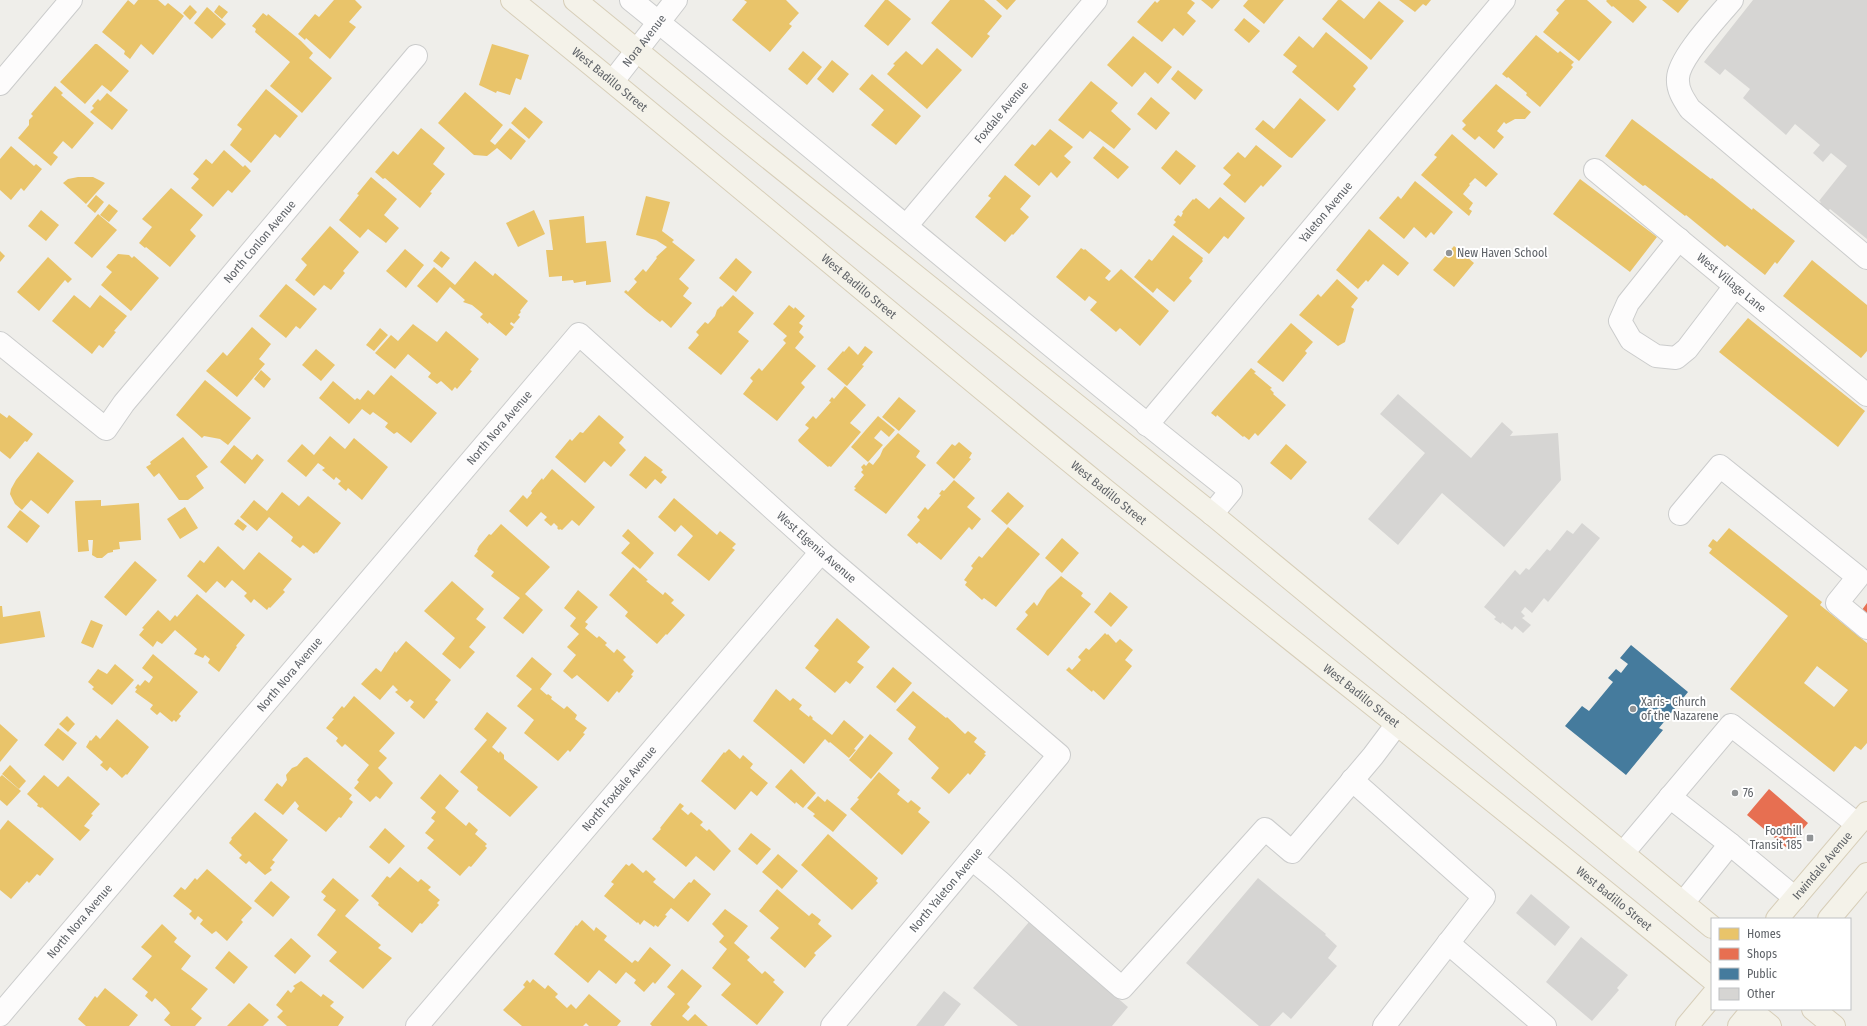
<svg xmlns="http://www.w3.org/2000/svg" width="1867" height="1026" font-family="'Fira Sans Condensed',sans-serif">
<style>
.homes{fill:#e9c46a;fill-rule:evenodd}
.shops{fill:#e76f51}
.public{fill:#457b9d}
.building{fill:#d6d5d3}
.lines{fill:none;stroke-linecap:round;stroke-linejoin:round}
.minor-casing{stroke:#cbcccc;stroke-width:24}
.major-casing{stroke:#d7ceb8;stroke-width:24}
.minor{stroke:#fdfcfc;stroke-width:22}
.major{stroke:#f4f2e9;stroke-width:22}
.poi-dot{fill:#919496;stroke:#fff;stroke-width:1.5}
.labels{text-anchor:middle;stroke-width:4;stroke-linejoin:round;paint-order:stroke}
.street-label{font-size:12px;fill:#5f6368;stroke:#fff}
.poi-label{font-size:12px;fill:#5f6368;stroke:#fff;text-anchor:start}
</style>
<rect width="100%" height="100%" fill="#efeeea"/>
<path class="homes" d="M128,0L134,5L138,0H158L165,6L168,3L184,16L153,55L141,44L130,59L124,54L125,51L102,32Z
M334,0H355L362,7L349,22L356,27L330,59L306,38L305,40L298,34L315,14L319,17Z
M744,0H786L799,13L789,24L792,26L770,52L732,20L747,2Z
M885,0H888L911,19L888,46L864,26Z
M950,0H984L1002,16L987,34L990,36L972,58L931,23Z
M996,0H1016L1007,10Z
M1160,0H1191L1195,3L1187,13L1196,21L1183,36L1174,28L1162,42L1137,22L1155,1L1157,3Z
M1201,0H1220L1212,9Z
M1248,0H1284L1264,24L1243,6Z
M1338,0H1341L1364,19L1379,1L1404,21L1371,60L1322,19Z
M1399,0H1431L1426,6L1423,4L1415,12Z
M1565,0H1587L1612,22L1579,61L1543,32L1559,13L1556,10Z
M1607,0H1639L1647,7L1633,23L1613,6L1612,7L1606,1Z
M1662,0H1689L1678,13Z
M190,5L197,12L190,20L183,13Z
M219,5L228,12L222,19L214,12Z
M207,7L226,24L212,39L194,23Z
M263,13L267,16L268,14L301,41L313,53L309,58L332,78L302,113L270,86L290,62L255,32L256,29L252,26Z
M1244,18L1260,31L1249,43L1234,30Z
M1326,32L1367,66L1368,68L1353,86L1356,89L1338,111L1292,72L1297,66L1283,55L1299,36L1313,48Z
M1536,35L1558,53L1560,51L1574,62L1571,65L1573,67L1540,107L1526,95L1527,93L1508,77L1507,78L1502,74Z
M1133,36L1172,67L1158,84L1145,72L1132,87L1107,65Z
M95,44H97L129,71L111,92L102,85L85,104L60,82Z
M492,44L529,55L521,80L516,78L510,95L497,91L496,93L479,85Z
M937,48L962,70L927,109L887,74L895,65L893,64L906,51L922,65Z
M803,51L822,67L807,85L788,69Z
M832,60L849,74L833,93L817,79Z
M1178,70L1203,90L1195,100L1171,79Z
M872,74L921,116L896,145L871,125L884,110L859,89Z
M1091,81L1118,103L1111,111L1131,129L1114,149L1090,131L1083,139L1058,120Z
M1496,84L1531,112L1525,119H1515L1506,124L1504,122L1497,131L1504,137L1494,149L1479,136L1475,140L1462,129L1466,125L1462,121Z
M55,86L63,93L61,95L94,123L72,149L63,141L53,153L58,157L51,166L18,138L29,125V120L33,116L31,114Z
M266,89L298,116L280,138L275,134L251,163L230,145L242,129L237,125Z
M465,92L503,125L490,141L495,145L510,128L526,141L511,160L497,148L487,156L474,155L438,123Z
M107,93L128,110L112,130L90,112L94,108L92,106L98,99L100,101Z
M1151,97L1170,113L1156,130L1137,114Z
M1300,98L1326,120L1292,158L1289,157L1255,129L1263,120L1274,129Z
M525,107L543,122L529,139L511,123Z
M1632,119L1711,179L1712,178L1752,210L1753,208L1795,241L1777,264L1775,262L1765,275L1727,245L1725,247L1686,215L1685,216L1645,185L1643,186L1605,156Z
M421,128L445,148L433,164L445,174L430,192L432,193L420,208L385,178L383,179L375,172L393,151L398,155Z
M1050,129L1073,147L1064,156L1071,162L1057,178L1051,172L1039,186L1014,165L1032,144L1035,146Z
M1452,134L1498,174L1486,187L1475,178L1469,184L1470,185L1463,194L1473,203L1469,209L1472,211L1469,216L1421,175L1437,157L1434,155Z
M1256,145L1282,166L1263,187L1261,185L1245,203L1223,184L1231,175L1223,168L1238,152L1245,158Z
M11,146L34,166L36,164L42,169L24,191L21,188L11,200L0,190V159Z
M1103,146L1129,167L1118,179L1093,158Z
M224,150L243,167L245,165L251,171L232,193L228,190L213,207L191,188L199,179L193,174L206,159L212,164Z
M1176,150L1196,166L1180,185L1161,168Z
M1005,175L1031,196L1020,209L1029,217L1013,235L1012,234L1005,242L975,217L991,198L988,196Z
M78,177H93L105,183L86,204L63,183L68,179Z
M371,177L397,199L384,215L399,228L386,243L368,229L360,238L339,220L359,195L357,194Z
M1580,179L1657,237L1630,272L1553,214Z
M1415,181L1453,212L1434,235L1431,232L1426,238L1414,227L1404,239L1379,218L1398,196L1401,199Z
M171,188L203,215L190,230L196,236L170,267L146,247L145,248L139,243L152,227L142,219Z
M96,195L104,202L95,213L87,206Z
M646,196L670,202L662,231L674,240L672,242L695,260L679,279L689,288L683,296L692,303L671,328L662,320L660,322L647,312L624,292L626,290L628,292L637,282L634,279L643,269L646,272L657,258L656,257L667,247L656,240L636,235Z
M1220,197L1245,218L1228,239L1224,236L1209,254L1173,225L1176,222L1174,220L1178,215L1181,217L1183,213L1182,212L1193,199L1194,200L1196,198L1209,209Z
M109,204L118,211L109,222L100,215Z
M41,210L59,225L46,241L28,226Z
M534,210L545,234L518,247L506,223Z
M98,214L117,230L92,258L74,243Z
M584,216L586,243L606,241L611,282L586,285V281L574,283L573,280L562,281V276L549,277L546,250H553L549,220Z
M330,226L359,252L343,271L345,273L331,290L324,285L314,296L295,280L307,265L301,259Z
M1369,229L1409,263L1398,276L1383,264L1368,282L1366,280L1358,289L1336,270Z
M1173,235L1203,258L1202,260L1203,261L1189,278L1192,281L1174,302L1157,288L1153,293L1134,277L1149,259L1152,261Z
M1454,246L1474,263L1454,287L1433,270Z
M1081,248L1084,250L1085,249L1111,271L1105,278L1109,281L1121,269L1169,311L1140,346L1120,328L1116,332L1090,310L1097,302L1089,296L1085,301L1056,277Z
M405,249L424,265L406,288L386,271Z
M0,251L5,256L0,262Z
M441,251L450,258L442,268L433,261Z
M118,254L129,255L132,258L134,256L159,278L131,311L101,285L112,272L106,267Z
M48,257L72,279L68,283L65,280L39,311L17,292Z
M736,258L752,272L736,292L719,278Z
M1812,260L1867,305V351L1861,358L1783,296Z
M475,261L493,276L495,273L528,301L520,311L521,312L518,315L520,317L514,324L511,322L510,324L514,327L506,336L489,322L488,324L480,317L483,314L472,305L463,302L465,300L450,287L437,303L417,286L434,267L455,285Z
M1337,279L1358,298L1351,307L1354,309L1345,342L1338,346L1299,315L1318,294L1321,297Z
M286,284L317,309L300,329L296,326L286,338L259,316Z
M74,295L90,308L100,295L127,316L114,331L116,332L103,348L99,345L92,354L52,321Z
M733,295L754,313L738,332L749,341L721,375L688,348L699,335L696,332L705,322L708,324L715,316L717,310L721,306L722,307Z
M789,305L794,309L795,307L805,316L799,323L803,326L799,332L804,337L795,348L816,366L801,383L805,387L777,421L743,394L753,381L750,378L759,368L762,371L786,343L783,340L787,336L773,324Z
M1748,318L1865,411L1838,447L1719,352Z
M1291,323L1313,342L1305,351L1307,353L1283,382L1257,362Z
M413,324L437,342L446,331L479,359L470,370L472,371L457,389L455,387L452,391L441,381L437,384L428,377L431,373L408,354L395,369L375,353L391,335L398,341Z
M252,327L271,344L259,359L265,364L237,397L206,371L223,352L227,356Z
M380,328L388,335L374,351L366,345Z
M849,346L858,355L865,346L873,352L862,365L864,366L847,386L827,369L843,351L844,352Z
M316,349L335,365L321,381L302,365Z
M1251,368L1256,372L1254,373L1272,388L1270,389L1274,393L1273,394L1286,405L1258,436L1255,433L1249,440L1244,436L1243,437L1217,415L1216,417L1211,413Z
M261,370L271,379L264,388L254,379Z
M391,375L437,413L411,443L397,432L394,434L385,427L388,423L373,412L370,415L362,409L349,424L319,398L333,381L355,400L357,398L360,400L368,390L374,395Z
M205,380L251,418L228,445L220,439L204,436L202,438L176,415Z
M845,386L866,405L850,423L861,432L831,467L829,466L828,467L799,442L798,440L809,428L805,425L813,416L816,419L831,402L829,401L832,397L834,399Z
M899,397L916,411L899,431L882,417Z
M0,413L7,418L9,415L33,434L27,442L25,441L10,459L0,451Z
M599,415L624,437L619,443L626,450L611,467L604,461L585,483L555,457L570,439L572,441L580,432L583,433Z
M878,416L895,430L889,437L881,430L874,438L883,445L868,462L851,447Z
M898,433L920,451L916,457L926,465L886,514L854,490L856,488L854,487L864,475L861,472L863,470L861,467L864,464L866,466L869,462L873,465L880,456L883,449Z
M330,436L345,449L354,438L388,467L362,500L348,488L346,491L338,484L341,481L336,477L334,480L322,470L325,468L318,463L306,477L287,461L302,444L314,455Z
M183,437L208,467L196,476L204,488L188,500H179L159,473L154,477L146,467L151,464L150,462Z
M959,442L972,453L969,458L971,459L954,479L936,463L952,444L955,446Z
M1286,444L1307,462L1291,480L1270,463Z
M234,445L252,460L257,454L264,460L245,484L220,462Z
M38,452L74,481L48,514L31,500L22,510L15,504L10,494L11,489L16,480Z
M645,456L663,470L661,472L667,477L661,484L655,479L646,489L629,475Z
M552,469L595,507L579,526L572,520L562,530L560,529L559,530L557,528L558,527L554,523L551,526L544,520L547,517L541,512L527,527L509,511L523,495L527,499L532,493L531,491L542,478L543,480Z
M954,480L975,498L967,507L981,519L972,530L969,527L941,560L919,542L917,544L907,535L920,520L917,517L925,507L928,510L941,495L939,494L942,490L944,491Z
M282,492L299,506L308,496L341,523L317,553L316,552L314,554L303,545L300,548L291,541L293,537L269,517L257,531L240,517L254,500L267,511Z
M1008,492L1024,506L1007,525L991,511Z
M674,498L717,535L720,531L736,544L732,548L735,550L709,581L677,555L693,536L681,525L675,532L658,517Z
M101,500V506L139,503L141,540L119,542L120,549L113,550V552L108,553L102,558H97L92,555L93,540H88L89,551L78,552L75,501Z
M185,507L198,528L180,539L167,519Z
M20,510L40,526L27,543L7,527Z
M238,519L247,526L243,531L234,524Z
M501,524L550,567L525,594L543,610L523,634L503,618L520,598L491,576L494,572L474,556L478,551L477,550L479,546L489,534L491,535Z
M1008,527L1040,554L996,607L984,598L982,600L965,585L967,582L964,580L973,568L971,566L979,556L982,558Z
M1729,528L1822,602L1820,605L1867,643V743L1861,750L1855,746L1834,772L1730,689L1788,616L1709,553L1712,549L1708,546L1713,539L1717,542ZM1817,666L1848,690L1834,707L1804,683Z
M628,529L654,553L640,569L621,553L630,543L622,536Z
M1062,538L1079,553L1062,573L1045,558Z
M218,546L244,570L259,552L292,579L283,590L285,592L270,608L269,607L267,610L254,599L251,603L244,596L247,593L232,580L225,588L217,581L206,593L187,576L200,560L204,563Z
M135,561L157,580L126,616L104,597Z
M633,567L648,580L646,581L663,595L665,592L674,600L671,603L685,615L667,635L666,634L657,644L625,616L628,612L609,595Z
M1061,576L1083,593L1081,596L1091,604L1048,656L1016,629L1028,615L1025,612L1034,602L1037,606L1047,590Z
M452,581L484,609L476,619L486,627L469,647L475,652L460,669L442,654L455,638L424,611Z
M578,590L598,607L585,622L588,624L585,628L597,638L599,636L607,643L605,645L614,653L617,649L626,657L623,660L634,671L631,675L633,676L619,693L617,691L608,702L577,675L572,679L563,671L576,655L567,647L579,634L570,626L576,618L564,608Z
M1110,592L1128,607L1111,627L1094,612Z
M197,594L245,635L236,646L237,647L219,672L208,663L210,659L205,655L203,658L194,654L197,649L175,630L162,644L157,641L153,647L139,635L144,629L142,628L158,610L170,621L175,615L177,617Z
M0,606H2L3,617L40,611L45,637L0,644Z
M837,618L870,647L857,662L864,667L850,684L846,681L835,693L805,668L819,650L814,646Z
M91,620L103,625L93,648L81,643Z
M1105,633L1107,635L1108,634L1116,643L1120,639L1133,650L1125,660L1132,666L1104,700L1093,690L1092,692L1066,670L1069,667L1072,670L1081,660L1078,657L1086,648L1089,650Z
M406,641L451,680L435,700L438,702L424,719L410,707L414,702L410,699L407,702L395,692L398,690L393,685L380,700L361,684L376,668L381,672L395,651L396,653Z
M153,654L198,692L179,714L181,716L176,722L174,720L172,722L160,712L157,715L150,709L153,705L135,692L137,689L135,688L138,684L140,686L145,680L149,683L153,677L142,668Z
M532,657L552,674L540,689L547,695L548,694L552,697L551,699L564,709L567,706L577,715L575,719L587,728L583,733L585,734L570,752L568,750L558,761L524,733L534,720L517,706L532,689L516,676Z
M115,664L134,680L112,705L92,689L94,687L88,682L98,669L107,674Z
M893,667L912,683L895,703L876,687Z
M776,689L790,701L793,698L802,705L799,709L809,717L810,715L813,718L812,719L832,735L844,720L864,737L854,749L856,750L849,758L830,742L829,743L825,739L804,764L753,721Z
M913,691L946,718L947,717L965,734L968,731L977,738L974,742L986,752L984,754L986,755L970,775L968,773L949,794L931,778L939,768L908,739L916,727L896,710Z
M354,696L395,733L379,751L387,758L378,768L393,783L380,799L376,796L370,802L354,788L359,782L357,780L369,765L345,744L342,747L336,741L338,738L326,728L334,719L332,718L342,706L344,708Z
M487,712L507,728L492,747L499,753L500,751L504,755V759L538,787L510,817L477,790L478,787L460,772L487,740L474,729Z
M67,716L75,724L68,732L59,724Z
M117,719L149,747L127,775L126,774L122,778L110,767L107,771L100,765L103,762L86,747L90,740L91,741L96,735L100,739Z
M0,724L18,740L0,762Z
M58,728L77,743L63,761L44,745Z
M870,734L893,753L871,779L849,760Z
M729,749L740,759L743,755L753,764L750,768L768,783L757,796L751,791L735,810L701,781L724,752L725,753Z
M307,757L352,795L349,799L353,802L341,818L339,817L326,832L297,809L299,806L295,801L283,815L264,800L277,783L282,787L287,780L286,775L292,768L297,766L304,758Z
M10,765L26,781L19,789L2,774Z
M791,769L816,793L803,808L796,802L795,804L775,787Z
M879,772L900,790L897,794L908,803L911,800L921,808L918,812L930,822L902,855L850,809L859,799L857,798Z
M440,774L459,791L445,808L466,826L469,822L478,830L475,834L487,844L485,846L487,848L471,867L469,866L460,876L427,848L434,840L425,833L435,821L431,818L436,812L420,798Z
M2,775L21,791L7,806L0,800V777Z
M44,775L58,787L68,776L100,804L91,814L93,815L84,826L90,830L80,841L44,809L42,807L41,808L37,806L38,804L27,794Z
M818,796L825,802L827,799L847,815L833,832L813,816L815,814L807,808Z
M680,803L684,806L681,809L688,815L691,812L703,822L700,825L707,831L709,829L731,851L714,871L696,856L686,867L652,839L661,829L660,828Z
M255,812L288,840L272,860L275,862L270,868L272,870L265,875L249,861L246,864L239,858L242,855L229,843L232,839L231,838Z
M8,820L54,859L40,876L37,874L29,883L27,881L11,899L0,890V830Z
M385,828L405,846L389,864L369,847Z
M751,833L771,849L757,865L738,849Z
M828,834L878,878L876,881L878,883L852,910L801,865Z
M778,854L798,871L782,889L762,872Z
M632,863L643,873L646,870L656,879L653,882L674,899L689,882L691,883L694,879L711,894L688,922L671,908L665,915L667,916L658,927L655,925L654,927L644,920L640,925L638,922L637,923L604,896L614,884L611,882L626,864L629,866Z
M400,867L418,882L421,879L431,887L428,890L440,900L437,903L439,905L422,924L420,923L412,933L378,905L379,903L371,896L387,876L390,878Z
M207,869L252,908L241,920L243,922L227,941L216,931L212,934L200,924L203,920L198,916L195,920L189,914L192,911L173,896L181,887L185,890L195,878L197,880Z
M333,878L359,900L345,916L381,945L378,948L392,958L363,989L329,961L337,952L317,935L336,910L323,900L326,896L321,892Z
M271,881L290,897L273,917L254,901Z
M777,889L809,916L812,913L821,920L818,924L832,936L814,953L816,955L805,968L770,938L779,928L759,911Z
M725,909L748,926L734,943L750,957L747,960L762,974L765,971L775,980L773,982L784,992L757,1025L721,995L731,984L712,968L727,949L719,942L724,936L712,924Z
M582,920L594,931L596,927L607,936L604,940L632,963L635,960L638,962L650,947L671,965L655,984L653,982L644,992L634,983L636,980L626,972L616,984L599,970L588,983L554,954L576,925L577,926Z
M162,924L177,938L174,942L191,956L181,969L208,989L191,1009L202,1018L195,1026H171L164,1020L170,1013L166,1008L155,998L152,1002L145,996L148,992L132,979L152,956L141,947Z
M291,938L311,956L295,974L274,956Z
M229,951L248,967L234,984L215,968Z
M682,969L702,986L687,1004L690,1007L682,1016L688,1021L695,1014L708,1026H652L650,1024L675,994L667,987Z
M533,979L545,989L548,985L558,994L555,997L567,1008L571,1004L576,1009L589,994L621,1021L617,1026H589L586,1023L583,1026H522L503,1010L525,987L523,985L527,980L530,983Z
M301,981L321,997L323,994L334,1002L330,1006L344,1017L338,1026H287L277,1017L283,1011L276,1005L288,990L291,993L295,988L293,986Z
M105,988L138,1015L129,1026H86L78,1019L95,996L97,998Z
M249,1003L269,1020L263,1026H227Z"/>
<path class="shops" d="M1867,603V620L1859,614Z
M1769,789L1808,823L1787,848L1747,815Z"/>
<path class="public" d="M1631,645L1688,692L1659,728L1663,730L1626,775L1565,726L1582,706L1589,711L1613,682L1608,678L1616,669L1621,673L1628,664L1620,658Z"/>
<path class="building" d="M1753,0H1867V239L1830,209L1827,212L1818,205L1821,202L1819,201L1847,166L1831,153L1823,162L1813,153L1820,145L1795,124L1786,135L1743,98L1750,89L1725,69L1720,75L1704,62Z
M1398,394L1471,458L1502,422L1513,432L1510,436L1558,433L1561,480L1504,547L1442,493L1398,545L1368,519L1425,453L1380,414Z
M1582,523L1600,538L1548,602L1544,598L1532,613L1525,607L1521,612L1525,616L1522,618L1531,625L1523,633L1515,626L1512,630L1502,622L1501,624L1494,619L1496,617L1484,607L1515,570L1520,575L1526,568L1529,570L1547,549L1550,551L1567,530L1573,534Z
M1258,878L1326,934L1325,935L1337,946L1328,958L1337,966L1291,1019L1283,1012L1270,1026H1259L1186,963Z
M1531,894L1570,927L1555,946L1516,913Z
M1029,922L1128,1007L1112,1026H1018L973,988Z
M1581,937L1628,975L1617,988L1619,990L1592,1021L1546,982Z
M944,991L961,1004L944,1026H916Z"/>
<g class="lines">
<defs>
<g id="minor">
<path d="M631,0C832,162 1028,331 1231,491L1212,514"/>
<path d="M1732,0C1718,17 1679,57 1678,78C1677,90 1684,100 1690,109L1867,258"/>
<path id="s1" d="M613,81L676,0"/>
<path d="M0,84L71,0"/>
<path id="s2" d="M1595,170L1867,395"/>
<path id="s3" d="M907,225L1096,0"/>
<path d="M1679,239L1628,303L1620,321L1631,340L1656,356L1676,358L1687,349L1735,286"/>
<path id="s4" d="M0,343L106,429L124,403L416,56"/>
<path id="s5" d="M1147,425L1504,0"/>
<path d="M1680,514L1720,466L1858,577L1837,603L1867,628"/>
<path d="M1352,780L1484,897L1384,1026"/>
<path d="M1670,797L1730,844L1683,903"/>
<path d="M1730,844L1795,898"/>
<path d="M1623,853L1731,725L1857,824"/>
<path d="M972,859L1000,882L1122,988L1265,829L1292,852L1373,756L1397,724"/>
<path d="M1448,943L1545,1026"/>
<path id="s6" d="M0,1015L579,334L821,552L1059,755L832,1026"/>
<path id="s7" d="M417,1026L821,552"/>
</g>
<g id="major">
<path id="s8" d="M512,0C708,158 899,322 1094,481C1299,648 1508,810 1712,979"/>
<path d="M575,0L729,126L1212,514L1712,927"/>
<path id="s9" d="M1777,919L1867,813"/>
<path d="M1829,919L1867,874"/>
<path d="M1749,1009L1770,1026"/>
<path d="M1813,1009L1834,1026"/>
<path d="M1687,1026L1712,996"/>
<path d="M1739,1026L1753,1009"/>
</g>
</defs>
<use href="#minor" class="minor-casing"/>
<use href="#major" class="major-casing"/>
<use href="#minor" class="minor"/>
<use href="#major" class="major"/>
</g>
<g class="poi-dot">
<circle cx="1449" cy="253" r="4"/>
<circle cx="1633" cy="709" r="4"/>
<circle cx="1735" cy="793" r="4"/>
<rect x="1806" y="834" width="8" height="8" rx="2"/>
</g>
<g class="labels">
<g class="street-label">
<text dy="4" stroke="none"><textPath href="#s1" startOffset="51">Nora Avenue</textPath></text>
<text dy="4" stroke="none"><textPath href="#s8" startOffset="126">West Badillo Street</textPath></text>
<text dy="4" stroke="none"><textPath href="#s3" startOffset="147">Foxdale Avenue</textPath></text>
<text dy="4" stroke="none"><textPath href="#s5" startOffset="278">Yaleton Avenue</textPath></text>
<text dy="4" stroke="none"><textPath href="#s4" startOffset="379">North Conlon Avenue</textPath></text>
<text dy="4" stroke="none"><textPath href="#s2" startOffset="177">West Village Lane</textPath></text>
<text dy="4" stroke="none"><textPath href="#s8" startOffset="450">West Badillo Street</textPath></text>
<text dy="4" stroke="none"><textPath href="#s6" startOffset="771">North Nora Avenue</textPath></text>
<text dy="4" stroke="none"><textPath href="#s8" startOffset="774">West Badillo Street</textPath></text>
<text dy="4" stroke="none"><textPath href="#s6" startOffset="1213">West Elgenia Avenue</textPath></text>
<text dy="4" stroke="none"><textPath href="#s6" startOffset="447">North Nora Avenue</textPath></text>
<text dy="4" stroke="none"><textPath href="#s8" startOffset="1098">West Badillo Street</textPath></text>
<text dy="4" stroke="none"><textPath href="#s7" startOffset="312">North Foxdale Avenue</textPath></text>
<text dy="4" stroke="none"><textPath href="#s9" startOffset="70">Irwindale Avenue</textPath></text>
<text transform="translate(946 890) rotate(-50)" y="4">North Yaleton Avenue</text>
<text dy="4" stroke="none"><textPath href="#s8" startOffset="1422">West Badillo Street</textPath></text>
<text dy="4" stroke="none"><textPath href="#s6" startOffset="123">North Nora Avenue</textPath></text>
</g>
<g class="poi-label">
<text x="1457" y="257">New Haven School</text>
<text x="1641" y="706">Xaris- Church<tspan x="1641" dy="14">of the Nazarene</tspan></text>
<text x="1743" y="797">76</text>
<text x="1802" y="835" text-anchor="end">Foothill<tspan x="1802" dy="14">Transit 185</tspan></text>
</g>
</g>
<rect x="1711" y="918" width="140" height="92" fill="#ffffff" stroke="#bfc1c3"/>
<rect x="1719" y="928" width="20" height="12" fill="#e9c46a" stroke="#bfc1c3"/>
<text x="1747" y="938" font-size="12" fill="#5f6368">Homes</text>
<rect x="1719" y="948" width="20" height="12" fill="#e76f51" stroke="#bfc1c3"/>
<text x="1747" y="958" font-size="12" fill="#5f6368">Shops</text>
<rect x="1719" y="968" width="20" height="12" fill="#457b9d" stroke="#bfc1c3"/>
<text x="1747" y="978" font-size="12" fill="#5f6368">Public</text>
<rect x="1719" y="988" width="20" height="12" fill="#d6d5d3" stroke="#bfc1c3"/>
<text x="1747" y="998" font-size="12" fill="#5f6368">Other</text>
</svg>
